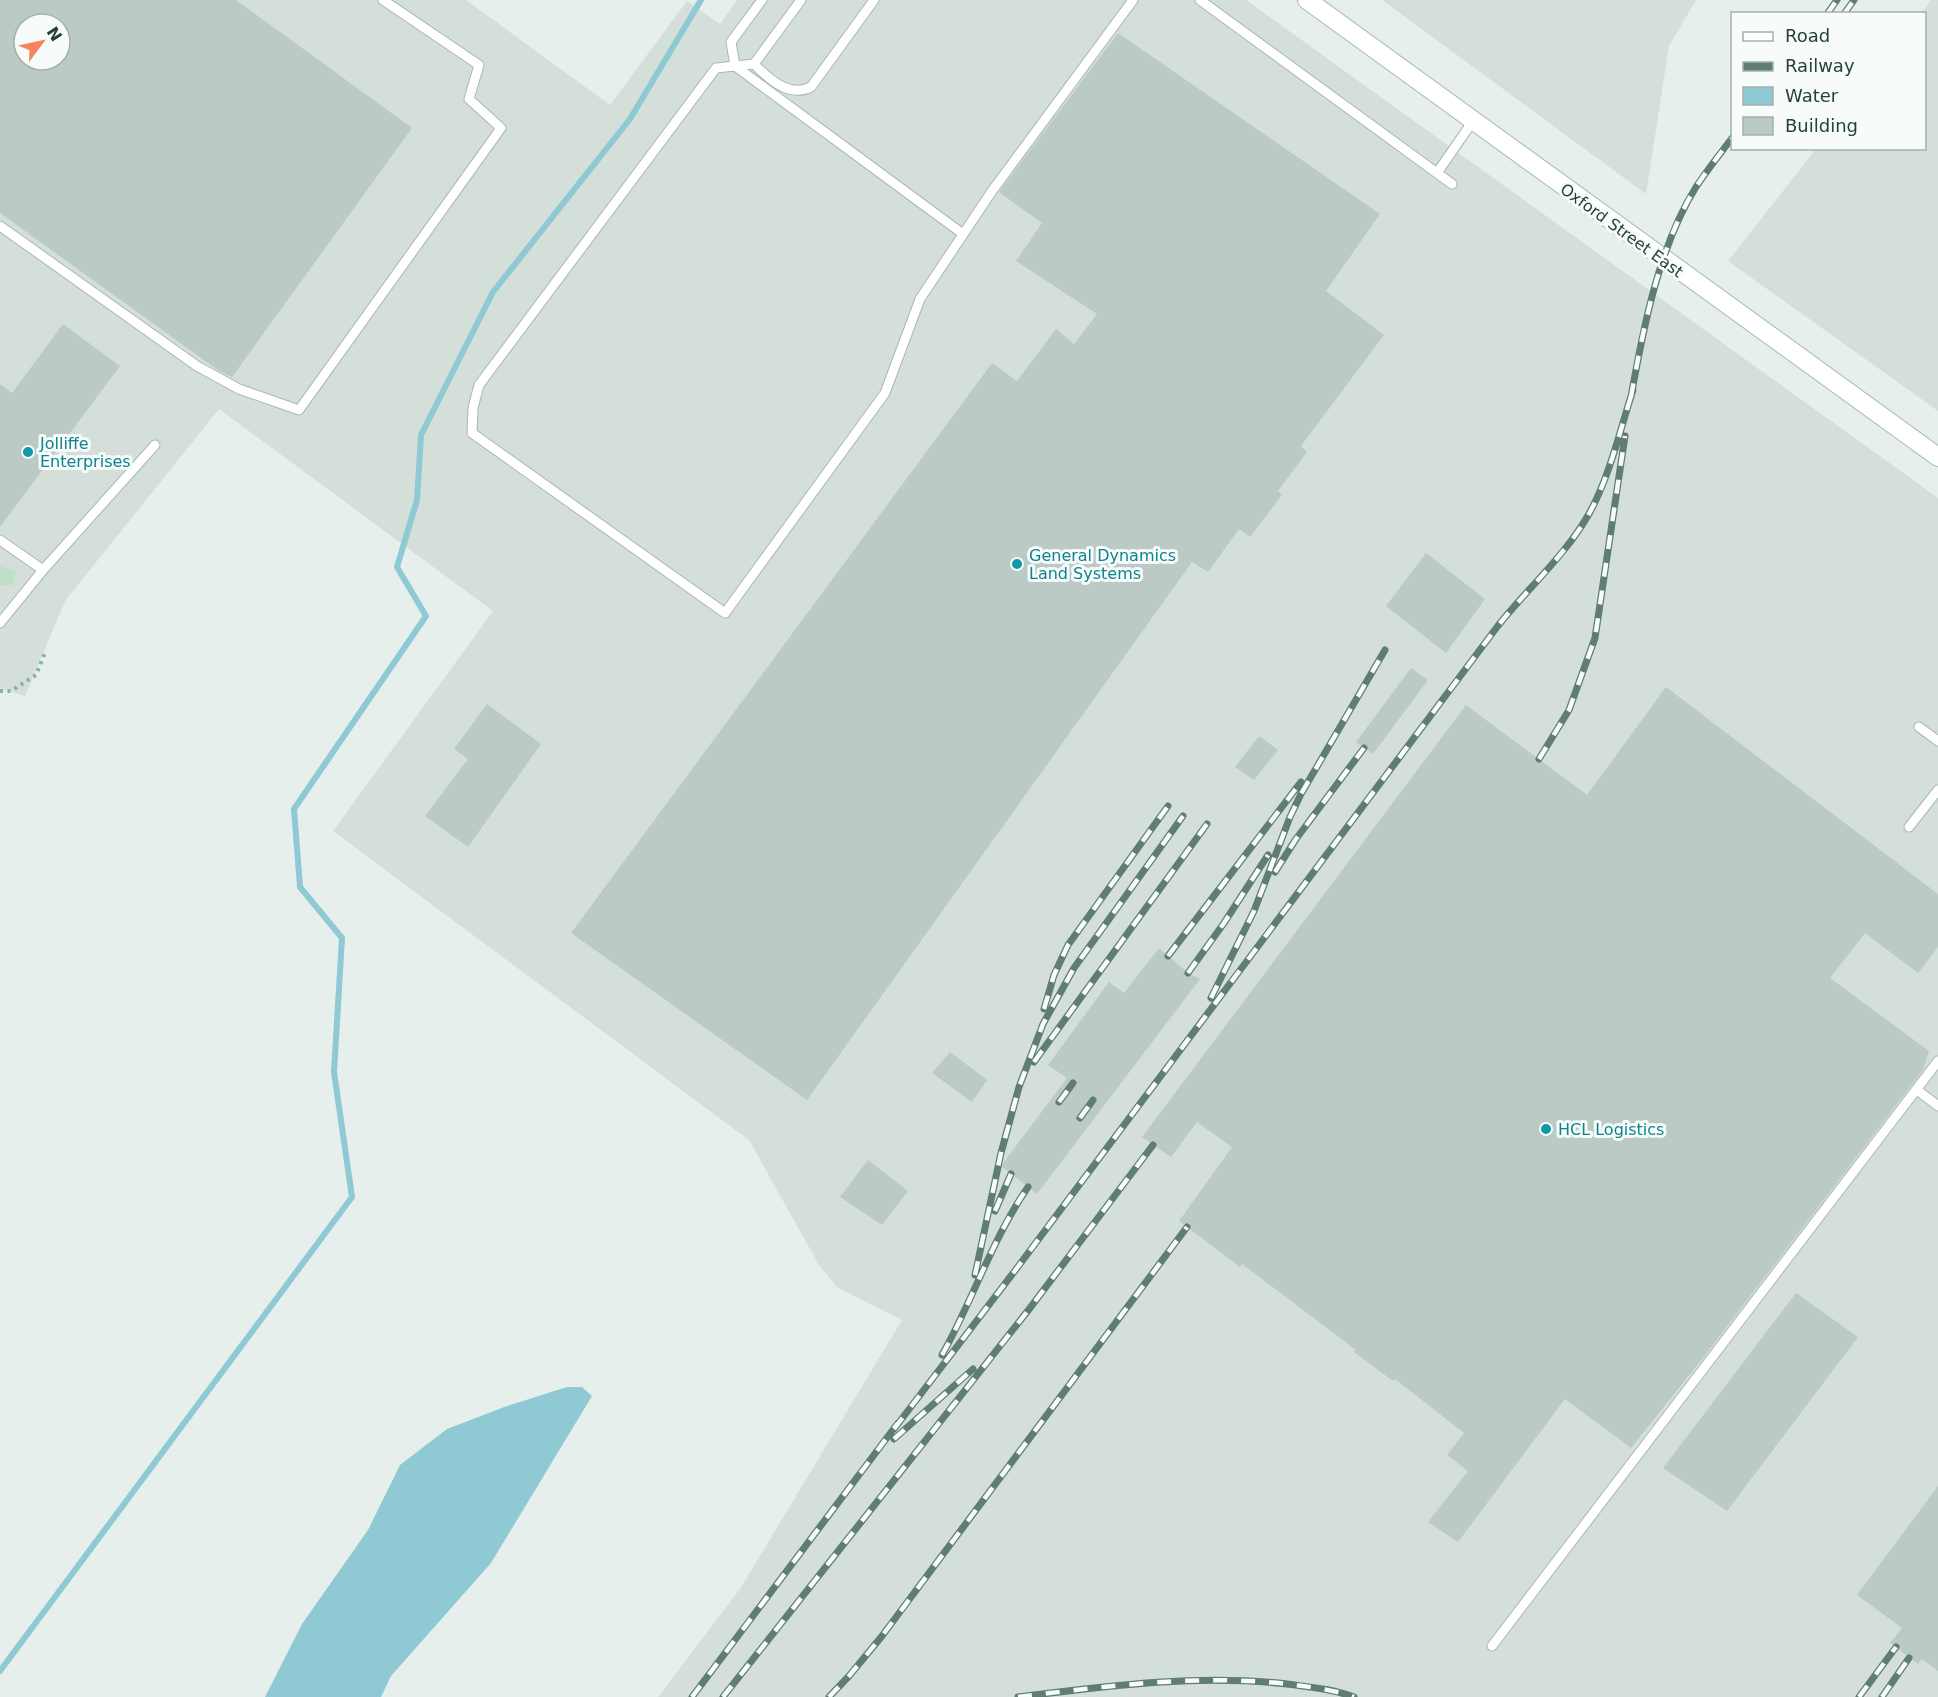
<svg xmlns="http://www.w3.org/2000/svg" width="1938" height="1697" font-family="'DejaVu Sans',sans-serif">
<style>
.built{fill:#d4dfda;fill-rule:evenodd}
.green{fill:#bfe0c8}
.water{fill:#8ec9d4}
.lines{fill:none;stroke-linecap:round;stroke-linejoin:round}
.stream{stroke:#8ec9d4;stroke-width:6}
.building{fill:#bbcac4;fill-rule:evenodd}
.lane-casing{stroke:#a8b8b2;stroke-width:11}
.secondary-casing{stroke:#a4bbb3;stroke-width:20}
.path{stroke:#86b3a5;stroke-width:4;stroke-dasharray:3 4.5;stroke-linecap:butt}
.lane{stroke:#fff;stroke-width:9}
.secondary{stroke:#fff;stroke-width:18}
.rail-casing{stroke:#5f7d75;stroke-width:7}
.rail{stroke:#f7fbf9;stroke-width:4.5;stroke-dasharray:14;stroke-linecap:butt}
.culture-dot{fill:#0f9aa8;stroke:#f7fbf9;stroke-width:2}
.labels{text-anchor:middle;stroke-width:6;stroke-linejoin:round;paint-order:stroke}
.street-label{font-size:16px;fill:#24423a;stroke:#f7fbf9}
.culture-label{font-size:16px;fill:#0d838f;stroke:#f7fbf9;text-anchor:start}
</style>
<rect width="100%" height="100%" fill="#e6efeb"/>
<path class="built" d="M0,0H466L610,105L687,1L720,24L737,0H1246L1938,498V1697H658L740,1589L902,1320L837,1287L819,1265L749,1140L333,831L493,611L219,409L65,601L25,696L0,688ZM24,24H60V60H24Z
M1382,0H1696L1669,46L1646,194Z
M1931,0H1938V411L1728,261L1816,149L1924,148V14L1921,13Z"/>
<path class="green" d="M0,566L16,571L13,585H0Z"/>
<path class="water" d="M567,1387H582L592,1396L491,1563L391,1676L381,1697H265L302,1624L368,1530L400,1465L447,1429L507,1406Z"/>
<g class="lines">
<path class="stream" d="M0,1671L352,1197L334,1072L342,938L300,887L294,809L426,616L397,567L417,500L421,435L493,292L630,119L701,0"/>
</g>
<path class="building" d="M0,0H236L412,128L232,377L219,371L0,213ZM24,24H60V60H24Z
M1118,33L1380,214L1326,291L1384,335L1301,446L1307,452L1278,491L1282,495L1250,537L1239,529L1208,572L1192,562L807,1100L571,933L992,363L1017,381L1056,329L1074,344L1097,314L1016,261L1042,223L999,192Z
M63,324L120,366L0,527V384L12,393Z
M1426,553L1485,599L1446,653L1386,606Z
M1411,668L1428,680L1373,754L1356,742Z
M1666,687L1938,894V947L1918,973L1865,933L1830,978L1929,1051L1923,1070L1706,1354L1631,1448L1565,1399L1458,1542L1428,1522L1468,1471L1447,1455L1464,1433L1395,1379L1393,1381L1354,1352L1356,1350L1242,1264L1240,1267L1179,1221L1232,1147L1197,1122L1171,1157L1142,1137L1466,705L1587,795Z
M487,704L541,744L468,847L425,816L468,759L454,749Z
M1259,736L1278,750L1254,780L1235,767Z
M1159,948L1188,973L1200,979L1037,1194L1001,1166L1067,1078L1048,1065L1109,982L1124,993Z
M950,1052L987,1080L972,1102L932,1073Z
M868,1160L908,1191L882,1225L840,1197Z
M1796,1293L1858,1337L1727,1511L1663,1468Z
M1938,1486V1671L1922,1659L1918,1664L1890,1643L1902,1628L1857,1595Z"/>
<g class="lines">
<defs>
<path id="lane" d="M762,0L731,42L735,66L963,234
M801,0L754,64L716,68L479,385L473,408L472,433L725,613L885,393L920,299L992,191L1133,0
M1200,0L1452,184
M754,64C769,79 789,98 811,87L874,0
M1437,173L1473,121
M0,226L197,366L239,389L299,410L501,128L469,99L479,65L383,0
M0,540L43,570
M0,623L43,570L155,445
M1919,727L1938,741
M1909,827L1938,790
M1917,1090L1938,1106
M1492,1646L1938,1061"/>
<path id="secondary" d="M1307,0L1938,457"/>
</defs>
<use href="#lane" class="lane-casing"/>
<use href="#secondary" class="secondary-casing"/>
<path class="path" d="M0,691H11L36,675L46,650"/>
<use href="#lane" class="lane"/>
<use href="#secondary" class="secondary"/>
<defs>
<path id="rail" d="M1827,14L1837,0
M1844,14L1854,0
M1631,397C1643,329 1659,246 1696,187C1707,170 1720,154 1732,138
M1539,759L1569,710L1595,638L1625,436
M1275,872L1296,839L1364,748
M1168,956L1301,782
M1188,973L1224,923L1268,855
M1211,998L1254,911L1290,817L1301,794L1385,650
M1044,1009L1054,975L1068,945L1168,806
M1034,1062L1207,824
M1059,1102L1073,1083
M1080,1118L1093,1100
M995,1211L1011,1174
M975,1275L1001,1153L1019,1087L1043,1024L1074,968L1183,816
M942,1355C973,1300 992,1239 1028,1187
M894,1429L1017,1268L1497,627C1527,589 1567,554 1590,512C1610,475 1620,430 1633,390
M894,1439L973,1369
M692,1697L898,1423
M723,1697L1030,1308L1153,1145
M829,1697L849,1676L882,1636L1187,1227
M1018,1697C1107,1686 1197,1674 1287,1684C1309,1687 1332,1689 1354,1697
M1859,1697L1896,1647
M1882,1697L1909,1658"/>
</defs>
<use href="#rail" class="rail-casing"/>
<use href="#rail" class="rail"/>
</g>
<g class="culture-dot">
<circle cx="28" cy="452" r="6"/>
<circle cx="1017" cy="564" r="6"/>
<circle cx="1546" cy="1129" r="6"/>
</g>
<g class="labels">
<g class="street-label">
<text transform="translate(1622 230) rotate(36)" y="6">Oxford Street East</text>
</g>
<g class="culture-label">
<text x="40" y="449">Jolliffe<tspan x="40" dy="18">Enterprises</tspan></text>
<text x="1029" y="561">General Dynamics<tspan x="1029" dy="18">Land Systems</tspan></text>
<text x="1558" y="1135">HCL Logistics</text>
</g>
</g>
<rect x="1731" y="12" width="195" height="138" fill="#f7fbf9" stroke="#a3b1ad" stroke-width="1.5"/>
<rect x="1743" y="32" width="30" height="9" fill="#ffffff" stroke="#a3b1ad" stroke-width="1.5"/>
<text x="1785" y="42" font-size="18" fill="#24423a">Road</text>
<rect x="1743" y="62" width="30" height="9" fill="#5f7d75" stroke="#a3b1ad" stroke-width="1.5"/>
<text x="1785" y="72" font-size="18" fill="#24423a">Railway</text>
<rect x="1743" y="87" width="30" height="18" fill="#8ec9d4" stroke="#a3b1ad" stroke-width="1.5"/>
<text x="1785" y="102" font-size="18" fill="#24423a">Water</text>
<rect x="1743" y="117" width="30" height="18" fill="#bbcac4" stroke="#a3b1ad" stroke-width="1.5"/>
<text x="1785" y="132" font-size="18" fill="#24423a">Building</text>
<g transform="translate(42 42) rotate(57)"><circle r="28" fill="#f7fbf9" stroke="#a3b1ad" stroke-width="1.5"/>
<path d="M0-4.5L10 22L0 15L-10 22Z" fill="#f4845f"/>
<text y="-9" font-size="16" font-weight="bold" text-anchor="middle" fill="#24423a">N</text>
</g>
</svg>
